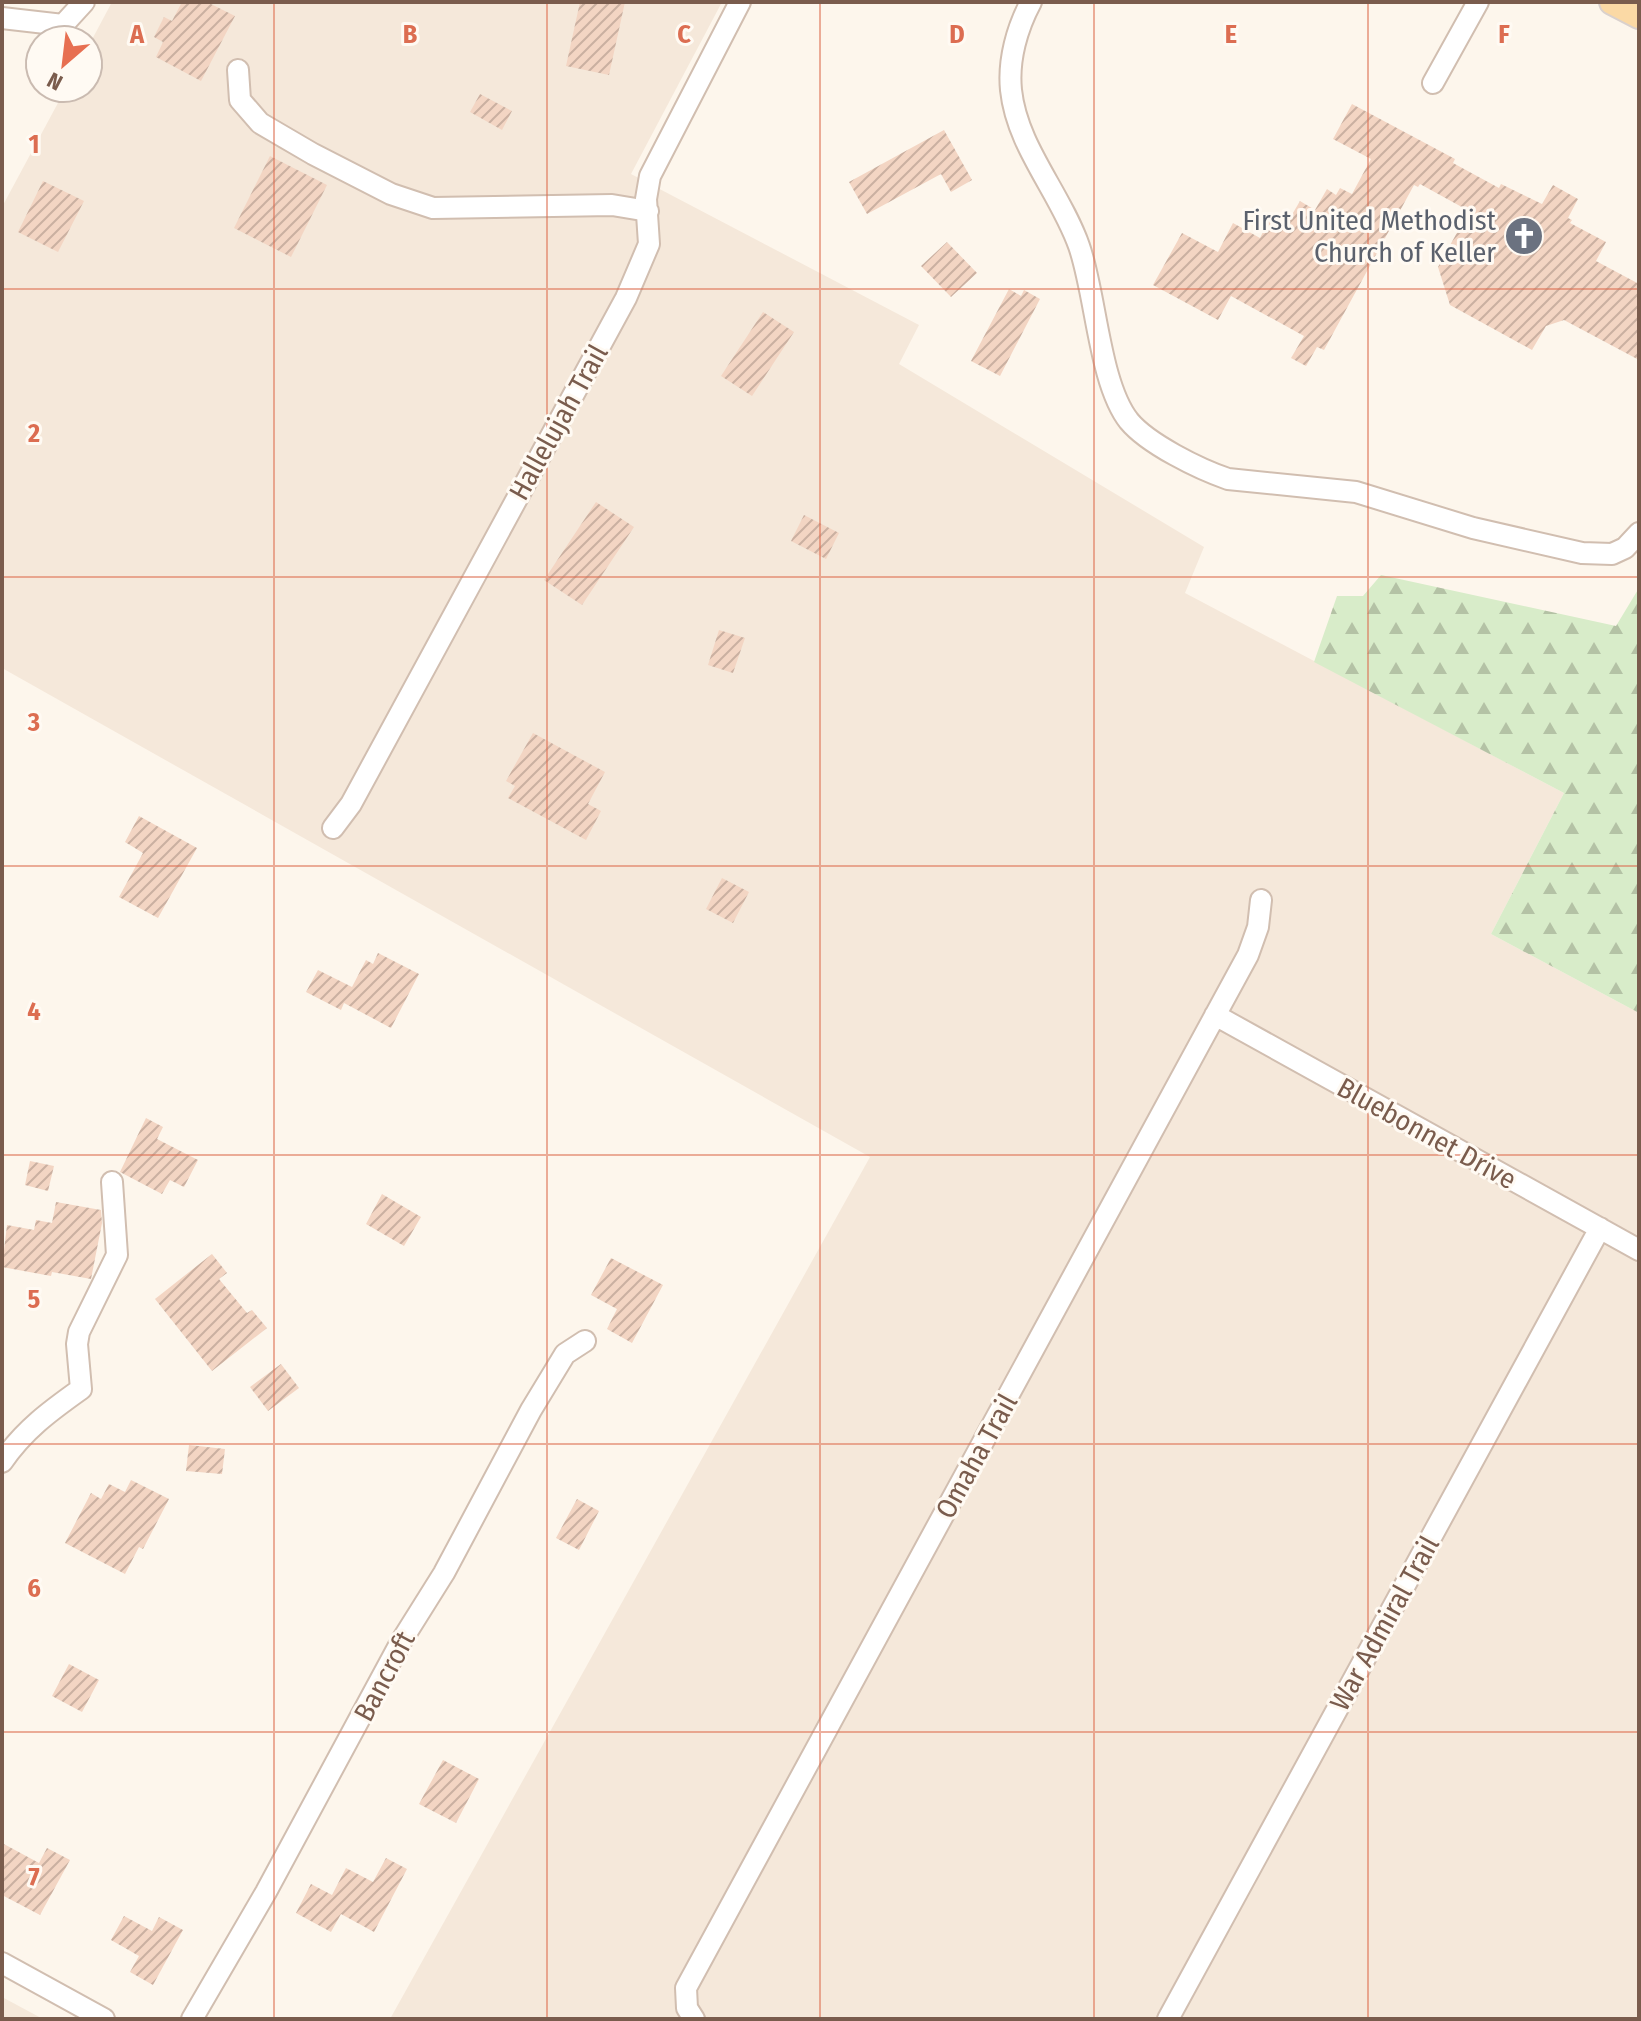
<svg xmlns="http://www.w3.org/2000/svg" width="1641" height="2021" font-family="'Fira Sans Condensed',sans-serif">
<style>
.residential{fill:#f5e8da}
.forest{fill:url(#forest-firs)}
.building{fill:url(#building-hatch)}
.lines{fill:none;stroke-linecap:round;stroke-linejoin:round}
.minor-casing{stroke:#d1beb0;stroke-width:24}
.major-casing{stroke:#dad1cd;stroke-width:28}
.minor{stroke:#fff;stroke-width:20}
.major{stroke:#fbd9a5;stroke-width:24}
.grid{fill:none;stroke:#dc6d51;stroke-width:2;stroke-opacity:0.55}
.labels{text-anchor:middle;stroke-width:6;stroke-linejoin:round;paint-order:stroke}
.worship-label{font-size:28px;fill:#5b616d;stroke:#fffaf3;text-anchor:end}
.street-label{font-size:28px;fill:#7a5c4d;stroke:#fffaf3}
.grid-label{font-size:26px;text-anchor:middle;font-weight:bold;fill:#dc6d51;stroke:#fffaf3;stroke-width:6;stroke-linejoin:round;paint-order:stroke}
</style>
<defs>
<pattern id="forest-firs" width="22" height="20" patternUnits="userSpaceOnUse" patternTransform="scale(2)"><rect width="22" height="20" fill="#d8ecc9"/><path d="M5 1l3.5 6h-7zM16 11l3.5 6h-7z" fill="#b4c2a5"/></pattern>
<pattern id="building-hatch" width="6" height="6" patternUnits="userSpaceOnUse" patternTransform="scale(2)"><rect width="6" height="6" fill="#f3d5c3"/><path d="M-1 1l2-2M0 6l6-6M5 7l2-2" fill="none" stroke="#cab0a1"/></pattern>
</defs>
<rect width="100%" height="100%" fill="#fdf6ec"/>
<path class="residential" d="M112,2H722L631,174L919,325L899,364L1204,547L1185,593L1564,793L1491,934L1639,1013V2019H390L870,1157L2,668V207L66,88H88V47Z
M2,1997L43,2019H2Z"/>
<path class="forest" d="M1381,575L1616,626L1639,588V1013L1491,934L1564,793L1314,662L1337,596H1363Z"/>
<path class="building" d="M182,2H207L235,16L201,81L156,57L163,42L154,37L164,17L172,21Z
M580,2H625L609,75L566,66Z
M480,94L512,111L502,130L470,112Z
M1352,104L1455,159L1453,163L1499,188L1501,184L1542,204L1553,185L1578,199L1568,218L1572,220L1570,223L1606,242L1596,261L1639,284V360L1564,320L1546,326L1532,350L1450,305L1438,267L1469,211L1420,184L1418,187L1414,185L1324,350L1317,347L1306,366L1291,358L1304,336L1231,296L1218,320L1153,285L1182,233L1218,252L1233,223L1260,238L1271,216L1282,222L1285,216L1290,218L1300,201L1315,210L1327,189L1336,195L1340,188L1352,194L1371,159L1333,139Z
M944,130L972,180L951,192L941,174L867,214L849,182Z
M270,156L327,185L291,257L234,228Z
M43,181L84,201L58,252L18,232Z
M947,242L977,273L951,297L921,266Z
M1009,289L1021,296L1024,290L1040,299L1000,376L971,361Z
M763,312L794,332L752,396L721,376Z
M596,502L634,527L582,605L544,580Z
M804,515L839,533L826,559L791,541Z
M719,630L745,638L733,673L708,665Z
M533,733L605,772L588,804L601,811L586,840L508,798L515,786L506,781Z
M139,816L197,848L158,918L119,897L143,853L125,842Z
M722,878L749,892L733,923L706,909Z
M378,953L419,974L391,1028L344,1003L341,1010L306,992L318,970L352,987L366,960L373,964Z
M146,1118L163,1127L157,1139L198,1160L184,1187L170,1180L162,1194L120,1172Z
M30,1161L54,1166L48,1191L25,1185Z
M382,1194L421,1217L404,1246L366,1224Z
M56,1202L101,1210L102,1223L91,1279L52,1272L51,1276L2,1267L7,1225L34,1230L36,1220L52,1223Z
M212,1254L227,1273L219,1279L247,1313L252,1310L267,1328L212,1371L155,1299Z
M611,1258L663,1285L632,1343L607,1329L617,1309L591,1295Z
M281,1364L299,1388L268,1411L250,1387Z
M189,1445L225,1449L222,1474L186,1471Z
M131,1480L169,1499L143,1549L139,1547L125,1574L65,1543L91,1493L101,1499L109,1484L125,1492Z
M577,1499L599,1511L579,1550L556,1538Z
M69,1664L99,1680L82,1712L52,1696Z
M443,1760L479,1779L456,1823L419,1804Z
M2,1843L39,1863L47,1848L70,1860L40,1915L2,1895Z
M386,1858L407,1869L374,1932L341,1914L331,1932L296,1913L311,1884L332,1895L346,1868L373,1882Z
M124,1916L152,1931L159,1917L183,1930L153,1985L130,1972L139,1956L111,1940Z"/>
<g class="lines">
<defs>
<path id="minor" d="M1031,2C1017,28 1008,60 1011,90C1017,147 1060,192 1079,246C1096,294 1099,383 1129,421C1148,444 1199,469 1228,479L1356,492L1473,528L1582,553L1612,554L1625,548L1639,533
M2,18L63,25L84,2
M238,70L240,100L260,123L313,154L391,194L433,208L612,205L648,211
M1433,83L1478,2
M333,828L351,804L626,298L649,244L646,199L650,176L740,2
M1215,1015L1639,1250
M2,1462C24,1430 50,1411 81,1389L77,1344L79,1332L117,1255L112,1182
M2,1963L104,2019
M192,2019L266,1892L402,1640L444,1573L531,1410L565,1354L585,1341
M694,2019L687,2008L686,1988L1248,955L1258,927L1261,900
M1168,2019L1600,1228"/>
<path id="major" d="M1612,2L1639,16"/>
</defs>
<use href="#minor" class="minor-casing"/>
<use href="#major" class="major-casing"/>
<use href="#minor" class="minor"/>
<use href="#major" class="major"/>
</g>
<path class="grid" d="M274,2V2019M547,2V2019M820,2V2019M1094,2V2019M1368,2V2019M2,289H1639M2,577H1639M2,866H1639M2,1155H1639M2,1444H1639M2,1732H1639"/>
<defs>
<symbol id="church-disc" viewBox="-11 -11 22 22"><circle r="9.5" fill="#6b7280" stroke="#fffaf3"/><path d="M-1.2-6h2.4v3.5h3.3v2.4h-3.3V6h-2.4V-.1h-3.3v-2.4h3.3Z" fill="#fff"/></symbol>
</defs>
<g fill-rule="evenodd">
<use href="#church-disc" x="1502" y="214" width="44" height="44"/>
</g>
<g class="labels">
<g class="worship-label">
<text x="1496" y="230">First United Methodist<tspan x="1496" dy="32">Church of Keller</tspan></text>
</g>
<g class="street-label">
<text transform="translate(558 422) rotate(-61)" y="10">Hallelujah Trail</text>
<text transform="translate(1427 1133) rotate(29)" y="10">Bluebonnet Drive</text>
<text transform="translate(976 1456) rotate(-61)" y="10">Omaha Trail</text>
<text transform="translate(1384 1623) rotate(-61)" y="10">War Admiral Trail</text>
<text transform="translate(384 1676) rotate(-62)" y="10">Bancroft</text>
</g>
</g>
<g class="grid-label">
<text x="137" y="43">A</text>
<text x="410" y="43">B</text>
<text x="684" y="43">C</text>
<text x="957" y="43">D</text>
<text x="1231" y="43">E</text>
<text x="1504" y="43">F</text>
<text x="34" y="153">1</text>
<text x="34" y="442">2</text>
<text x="34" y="731">3</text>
<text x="34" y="1020">4</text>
<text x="34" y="1308">5</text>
<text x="34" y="1597">6</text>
<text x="34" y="1886">7</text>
</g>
<rect width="1641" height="2021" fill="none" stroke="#7a5c4d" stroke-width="8"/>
<g transform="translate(64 64) rotate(208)"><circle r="38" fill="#fffaf3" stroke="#cabbb1" stroke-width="2"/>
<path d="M0-6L14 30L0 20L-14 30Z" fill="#e76f51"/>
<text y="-12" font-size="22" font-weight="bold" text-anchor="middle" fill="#7a5c4d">N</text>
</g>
</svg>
